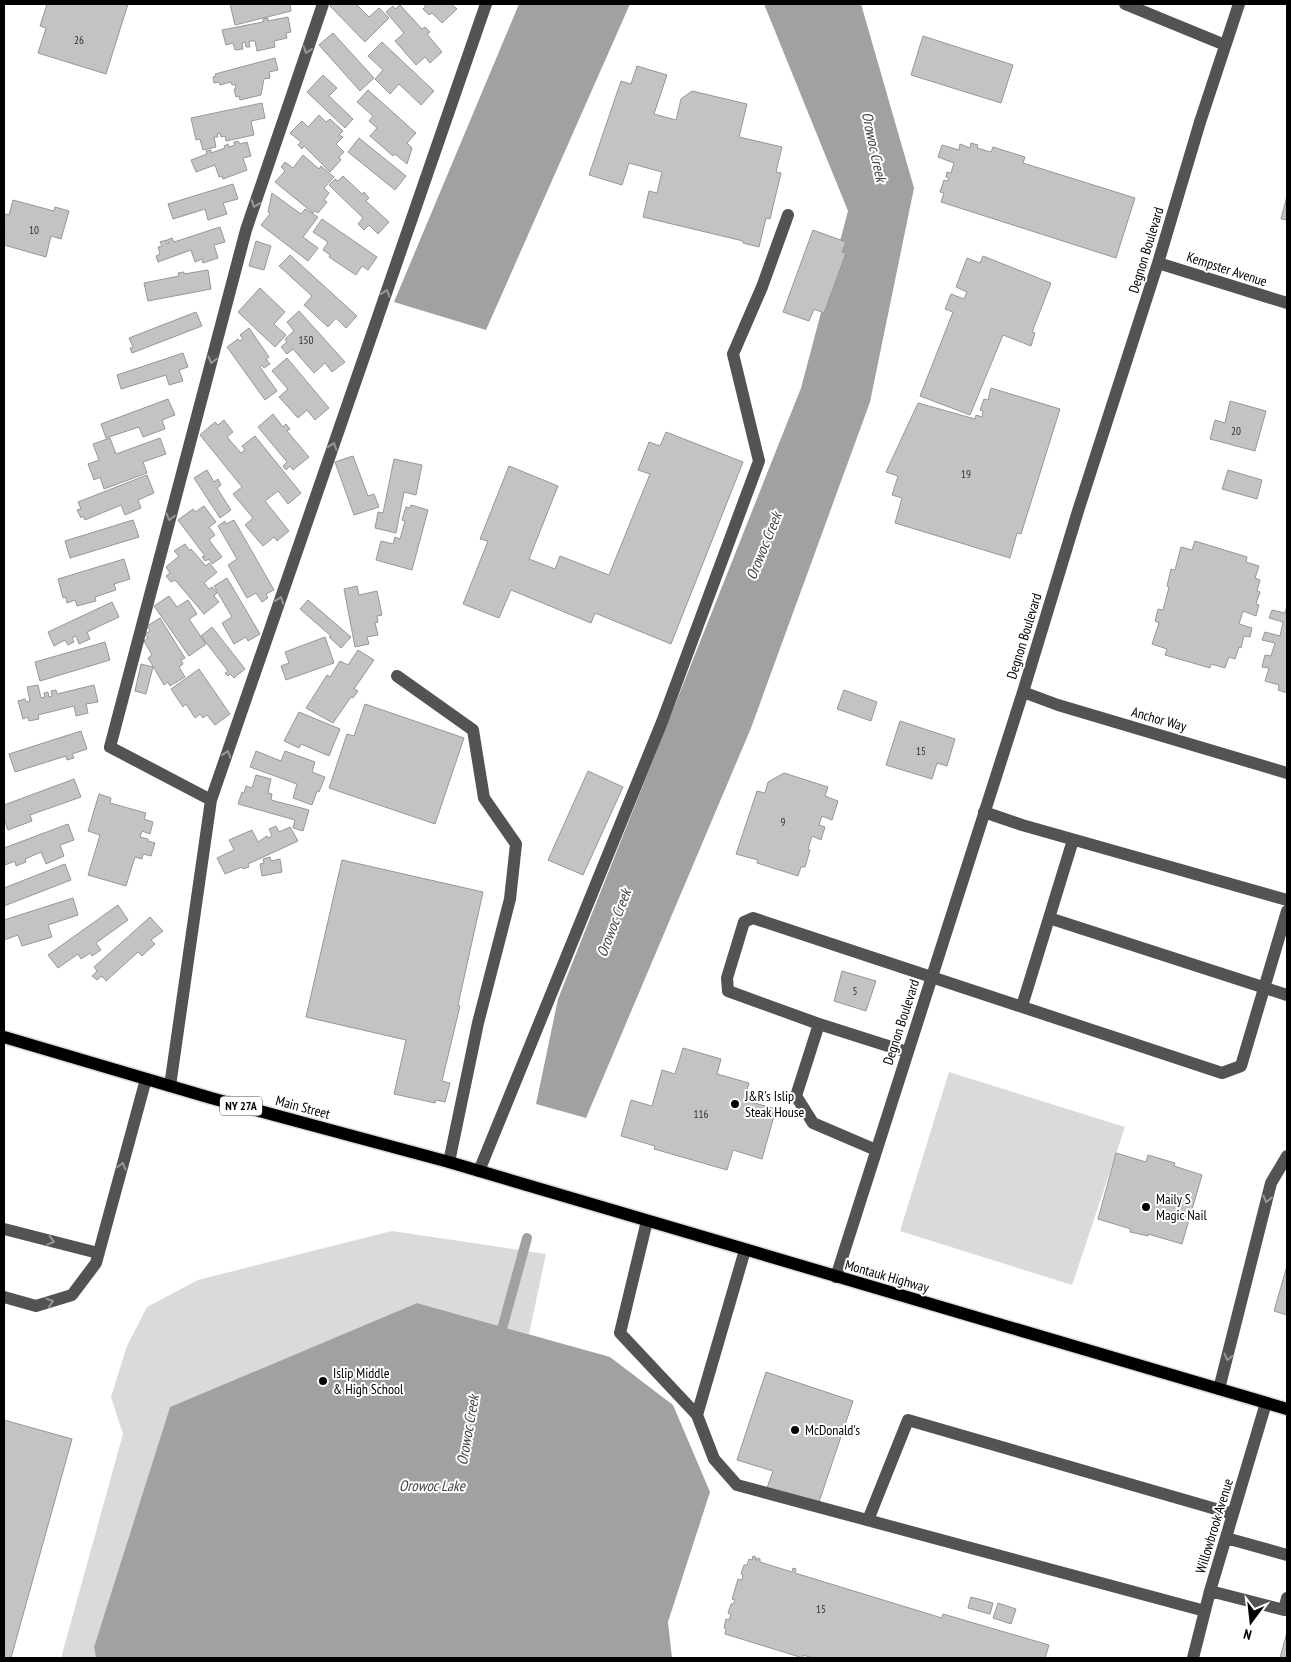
<svg xmlns="http://www.w3.org/2000/svg" width="1291" height="1662" font-family="'PT Sans Narrow',sans-serif">
<style>
.green{fill:#dadada}
.water{fill:#a1a1a1}
.lines{fill:none;stroke-linecap:round;stroke-linejoin:round}
.stream{stroke:#a1a1a1;stroke-width:10}
.building{fill:#c3c3c3;stroke:#979797}
.major-casing{stroke:#dbdbdb;stroke-width:15}
.minor{stroke:#535353;stroke-width:12}
.major{stroke:#000;stroke-width:12}
.oneway{stroke:#989898}
.poi-dot{fill:#000;stroke:#fff;stroke-width:2}
.labels{text-anchor:middle;stroke-width:4;stroke-linejoin:round;paint-order:stroke}
.number-label{font-size:11px;fill:#313131}
.shield{fill:#fff;stroke:#4c4c4c;stroke-width:1}
.shield-label{font-size:12px;font-weight:bold;fill:#000}
.street-label{font-size:14px;fill:#000;stroke:#fff}
.poi-label{font-size:14px;fill:#000;stroke:#fff;text-anchor:start}
.water-label{font-size:15px;font-style:italic;fill:#424242;stroke:#fff}
</style>
<rect width="100%" height="100%" fill="#fff"/>
<path class="green" d="M949,1072L1125,1127L1072,1285L900,1231Z
M392,1231L546,1254L529,1334L417,1303L170,1407L94,1647L96,1658H61L123,1434L111,1397L127,1346L147,1307L198,1280Z"/>
<path class="water" d="M519,4H630L486,330L394,302Z
M764,4H861L914,188L870,402L751,728L586,1118L536,1104L558,999L801,388L848,211Z
M417,1303L610,1357L673,1405L710,1492L668,1622L672,1658H96L94,1647L170,1407Z"/>
<g class="lines">
<path class="stream" d="M499,1340L527,1238"/>
</g>
<path class="building" d="M47,4H128L106,74L38,53L46,28L40,26Z
M230,4H290L291,11L235,25Z
M332,4H356L369,17L379,8L389,18L365,42L330,6Z
M423,4H451L457,9L442,23L432,13L429,15L423,9L426,6Z
M400,5L422,29L425,27L430,32L427,34L442,52L430,63L425,57L416,65L395,41L404,33L386,12L393,6L395,9Z
M288,17L291,32L286,33L287,38L274,41L275,47L257,51L255,41H249L250,47H246L245,42L242,43L243,49L235,50L233,43L226,45L222,30L263,22V19L268,18V21Z
M333,33L374,78L360,91L319,45Z
M923,36L1013,65L1001,103L911,75Z
M382,42L434,91L421,105L399,84L390,94L375,79L383,70L368,56Z
M275,58L278,70L269,72L270,78L264,79L261,95L240,100L239,96L236,97L234,89H236L235,84L232,85L231,82L220,85L219,82L214,83L213,77L216,76L215,74Z
M637,66L667,75L654,114L676,120L681,99L692,91L747,104L739,137L782,147L776,172L781,173L770,219L766,218L759,247L743,243V241L643,217L649,191L657,193L662,172L629,163L622,185L589,175L621,81L631,84Z
M323,75L337,88L329,96L353,119L345,128L307,92Z
M368,90L416,133L407,143L412,148L407,164L395,154L393,156L370,136L377,128L369,121L373,116L357,102Z
M262,103L265,118L251,121L254,135L226,141L225,136L221,137L220,133L217,134L218,137H214L216,147L203,150L200,139L196,140L191,118Z
M319,115L326,122L330,119L343,131L339,135L343,137L336,144L344,152L339,157L341,160L330,172L304,146L302,149L298,145L301,142L290,133L302,121L308,127Z
M359,138L406,176L395,190L348,152Z
M238,141L240,144L247,142L251,156L243,158L247,170L223,179L222,176L219,177L215,165L196,172L191,160L207,154L206,151L211,150V153L225,148L224,146L228,144L229,147L235,145L234,142Z
M971,143L978,145L977,148L991,152L993,147L1025,157L1023,163L1135,198L1116,258L941,202L944,193L940,192L944,180L948,181L949,178L946,177L947,172L951,173L954,163L938,157L942,145L959,150L960,144L970,148Z
M303,155L319,169L321,166L334,177L324,188L329,193L324,200L327,202L318,213L315,211L313,213L275,182L285,171L281,167L285,162L293,168Z
M343,176L362,194L364,192L369,198L366,201L389,222L378,234L369,225L364,230L358,224L363,218L329,185L335,179L338,181Z
M233,184L238,199L223,203L227,214L208,220L205,209L173,219L168,204Z
M272,193L301,214L305,209L318,217L303,237L318,248L308,261L261,225L270,214L268,212Z
M1287,196V220L1281,219Z
M13,200L54,211L55,207L69,211L61,239L51,236L46,257L4,245L5,227H4V217L5,214L9,215Z
M322,219L377,257L368,270L362,266L356,275L329,257L330,255L323,250L328,242L313,232Z
M220,227L225,242L214,245L218,258L203,263L202,259L195,262L191,250L158,262L156,256L160,254L158,247L162,246L160,242L166,240L167,244L169,243L167,240L172,238L174,242Z
M813,230L846,242L842,252L846,253L824,313L814,309L809,321L783,312Z
M256,241L271,246L264,270L249,266Z
M290,255L357,316L346,328L336,318L328,327L304,305L312,296L279,266Z
M983,256L1051,283L1032,332L1035,333L1031,346L1003,335L970,415L920,396L953,312L945,309L951,294L964,299L967,292L956,287L967,258L980,263Z
M208,270L211,289L148,301L144,283L179,276L178,273L184,272V274Z
M260,288L285,312L274,324L286,335L275,347L238,312Z
M299,311L345,362L332,372L325,363L314,373L293,349L287,354L281,347L287,342L285,339L294,331L287,322Z
M196,312L202,326L132,353L130,348L133,347L129,338Z
M249,328L269,357L266,359L270,364L264,368L262,365L260,367L277,391L265,400L227,347L238,339L240,341L243,339L240,335Z
M183,353L188,367L179,370L183,381L169,385L166,375L121,389L117,375Z
M287,358L329,408L315,420L307,410L298,418L279,397L288,389L272,371Z
M991,388L1060,409L1021,534L1017,533L1010,558L895,523L902,498L892,495L898,476L886,472L918,403L975,419L976,415L982,417L983,411L980,410L984,399L988,400Z
M168,399L175,415L162,420L165,429L143,437L139,427L106,438L101,424Z
M1230,401L1266,411L1255,451L1210,439L1215,420L1225,423Z
M273,414L283,427L286,424L290,429L287,431L309,457L293,470L290,466L286,470L283,466L287,462L258,427Z
M224,420L233,432L227,437L241,453L245,450L242,446L255,436L301,493L288,504L278,491L265,501L289,531L277,541L274,537L263,546L245,525L253,518L233,494L242,487L200,435L215,422L218,425Z
M666,432L743,462L671,644L595,613L591,623L511,590L499,618L463,604L488,541L480,539L509,466L558,486L529,559L555,569L560,556L609,575L650,474L638,470L649,442L660,446Z
M110,438L116,454L160,438L166,454L143,462L147,473L104,489L100,477L94,480L88,464L99,460L93,444Z
M353,456L368,496L374,494L379,507L354,515L335,462Z
M394,459L422,465L416,495L404,492L396,533L375,528L378,512L383,513Z
M207,470L214,482L218,479L221,485L217,488L231,510L220,518L194,478Z
M1228,470L1262,480L1257,499L1222,489Z
M147,475L154,493L138,500L141,508L125,515L121,505L85,520L83,516L81,518L77,510L81,509L78,502Z
M411,505L428,510L412,570L376,560L381,541L393,544L395,537L400,539L405,521L402,520L406,507L410,508Z
M204,506L216,522L209,527L215,535L209,540L222,557L212,564L209,559L205,561L202,557L205,556L178,520L193,509L195,512Z
M133,520L139,537L70,558L65,541Z
M234,520L274,590L266,594L268,598L262,602L256,593L247,598L228,565L237,559L218,526L225,521L226,524Z
M1195,541L1247,557L1246,562L1259,566L1255,578L1260,580L1257,591L1260,592L1256,604L1259,605L1256,616L1243,611L1239,624L1252,628L1250,637L1244,636L1241,648L1239,647L1235,659L1229,657L1225,668L1211,664L1210,668L1165,655L1167,649L1152,644L1159,623L1155,621L1158,609L1163,610L1169,587L1167,586L1171,569L1175,570L1181,547L1192,550Z
M185,544L190,551L191,549L206,566L209,563L217,572L204,583L209,589L212,587L217,593L214,596L219,602L204,614L175,580L171,582L166,576L170,573L166,567L179,556L174,551Z
M124,559L130,579L114,584L116,590L95,597L96,601L77,606L75,600L67,603L66,597L63,598L58,579Z
M227,578L260,634L248,641L246,637L234,644L222,623L232,617L214,586Z
M357,586L359,595L377,591L382,615L377,616L378,622L375,623L378,635L367,637L369,644L355,647L344,589Z
M169,596L177,607L188,600L197,614L189,619L206,644L189,656L154,606Z
M308,600L351,637L341,648L329,637L331,636L300,609Z
M112,602L119,617L87,632L90,639L79,644L76,636L72,638L74,642L68,645L65,640L54,646L48,632Z
M1287,606V693L1278,690L1279,685L1265,681L1269,668L1262,667L1265,655L1271,656L1275,643L1262,640L1265,632L1280,636L1283,622L1269,618L1272,610L1285,613Z
M160,618L185,658L181,660L183,664L179,667L185,677L170,686L168,682L164,685L148,658L152,655L144,641L148,638L145,634L150,631L147,626Z
M212,627L245,669L234,678L230,674L228,676L225,673L228,671L201,636Z
M325,637L334,663L286,680L281,666L289,663L285,652Z
M105,642L110,660L40,681L35,662Z
M358,650L374,660L354,689L358,691L353,698L351,697L333,723L306,708L327,675L330,677L340,661L348,665Z
M141,664L153,667L146,694L135,691Z
M199,669L230,714L215,725L207,715L203,718L200,714L195,718L186,704L183,707L171,689Z
M38,685L41,698L45,697L44,693L48,692L49,697L52,696L51,691L56,690L57,694L94,685L98,702L86,704L88,713L76,716L74,706L38,715L39,719L29,721L28,717L23,719L18,701L25,699L26,702L30,701L27,687Z
M844,690L877,702L871,721L837,709Z
M365,704L464,738L435,824L329,788L347,734L354,736Z
M299,712L340,729L329,756L301,744L299,748L284,741Z
M900,721L955,739L947,766L937,763L932,779L886,765Z
M81,731L87,749L72,754L74,758L67,760L66,756L15,772L9,754Z
M256,751L281,761L285,751L315,762L312,772L325,777L319,792L317,791L312,805L293,798L297,784L250,767Z
M588,771L623,787L583,875L548,860Z
M784,773L828,787L825,796L838,801L832,820L822,816L819,825L825,827L821,840L812,836L808,849L810,850L805,867H801L798,876L757,863L758,860L736,854L757,791L765,793L768,782Z
M256,775L271,779L268,793L272,794L271,800L309,810L303,831L293,828L295,820L238,804L242,792L244,793L246,786L252,788Z
M74,779L81,797L30,815L32,821L8,830L4,819V805Z
M99,794L111,798L110,803L146,813L144,819L153,822L150,834L142,831L140,837L148,839V841L155,843L151,856L143,854L142,859L135,857L126,886L88,875L100,835L88,831Z
M68,824L74,840L60,845L64,856L46,864L41,852L25,859L26,862L16,866L15,861L5,865L4,848Z
M276,826L279,832L290,827L298,841L248,864L249,867L243,869L242,867L225,874L217,858L234,850L229,840L252,830L258,842L267,836L268,838L272,836L269,829Z
M270,857L271,861L280,859L282,872L262,876L260,864L264,863L263,859Z
M342,860L483,892L458,1005L460,1006L442,1081L450,1083L445,1102L436,1100L435,1103L394,1094L406,1040L306,1017Z
M65,864L71,880L4,906V888Z
M73,898L78,915L48,925L52,937L22,946L18,935L4,940V920Z
M118,905L128,920L96,943L101,950L92,956L90,953L81,959L78,954L58,968L48,955Z
M150,917L163,931L151,940L155,944L142,956L138,952L106,981L102,976L97,980L92,976L97,971L94,967Z
M842,971L876,981L866,1011L834,1001Z
M683,1048L721,1059L717,1074L749,1083L744,1100L776,1109L762,1159L733,1150L727,1170L654,1149L655,1146L621,1136L631,1100L652,1106L662,1070L675,1074Z
M1116,1153L1146,1162L1148,1155L1175,1163L1174,1166L1202,1175L1182,1244L1148,1234V1236L1130,1232L1131,1229L1098,1219Z
M1287,1266V1315L1274,1311Z
M766,1372L853,1401L818,1505L767,1488L773,1471L737,1460Z
M4,1420L72,1439L11,1658H4Z
M753,1556L756,1557L755,1560H757V1558L760,1559V1562L792,1572L793,1568L796,1569L795,1573L942,1618L943,1614L1049,1645L1045,1658H813L803,1655V1658L725,1634L726,1629L724,1628L726,1619L729,1620L731,1615L728,1613L731,1604H733L735,1600L732,1599L738,1579L742,1580L743,1575L741,1574L744,1565H747L749,1559L752,1560Z
M971,1597L993,1603L990,1614L968,1608Z
M998,1603L1016,1609L1011,1624L993,1618Z
M1287,1632V1658H1280Z"/>
<g class="lines">
<defs>
<path id="major" d="M4,1037L211,1098L449,1162L1287,1409"/>
</defs>
<use href="#major" class="major-casing"/>
<path class="minor" d="M1125,4L1225,45
M1158,263L1287,303
M397,676L473,730L484,798L516,844L510,899L478,1023L449,1162
M1023,692L1058,705L1287,773
M211,800L110,747L246,230L323,4
M984,812L1022,825L1287,900
M1049,918L1287,995
M1022,1006L1073,840
M819,1024L907,1052
M170,1086L211,800L486,4
M876,1150L813,1123L796,1096L819,1024L728,991L727,978L744,922L753,918L1222,1073L1241,1066L1287,911
M479,1171L662,722L759,461L733,354L762,287L788,215
M647,1221L620,1333L697,1415
M4,1229L98,1253
M745,1250L697,1415L714,1459L737,1485L1205,1611
M836,1277L1023,692L1078,511L1158,263L1200,122L1239,4
M4,1297L36,1306L72,1295L96,1263L146,1079
M1219,1389L1271,1183L1287,1156
M868,1520L908,1420L1233,1514
M1226,1538L1287,1555
M1210,1591L1284,1610L1287,1598
M1193,1658L1210,1591L1266,1403"/>
<use href="#major" class="major"/>
</g>
<defs><path id="oneway-chevron" d="M-2-3.5L2.5 0L-2 3.5" fill="none" stroke-width="1.6" stroke-linecap="round" stroke-linejoin="round" transform="scale(1.25)"/></defs>
<g class="oneway">
<use href="#oneway-chevron" transform="translate(307 50) rotate(109)"/>
<use href="#oneway-chevron" transform="translate(255 204) rotate(109)"/>
<use href="#oneway-chevron" transform="translate(386 293) rotate(-71)"/>
<use href="#oneway-chevron" transform="translate(212 360) rotate(105)"/>
<use href="#oneway-chevron" transform="translate(333 446) rotate(-71)"/>
<use href="#oneway-chevron" transform="translate(170 517) rotate(105)"/>
<use href="#oneway-chevron" transform="translate(280 600) rotate(-71)"/>
<use href="#oneway-chevron" transform="translate(227 754) rotate(-71)"/>
<use href="#oneway-chevron" transform="translate(122 1166) rotate(-75)"/>
<use href="#oneway-chevron" transform="translate(1267 1199) rotate(104)"/>
<use href="#oneway-chevron" transform="translate(51 1241) rotate(14)"/>
<use href="#oneway-chevron" transform="translate(50 1302) rotate(-18)"/>
<use href="#oneway-chevron" transform="translate(1228 1357) rotate(105)"/>
</g>
<g class="poi-dot">
<circle cx="735" cy="1104" r="5"/>
<circle cx="1146" cy="1207" r="5"/>
<circle cx="323" cy="1381" r="5"/>
<circle cx="795" cy="1430" r="5"/>
</g>
<g class="labels">
<g class="number-label">
<text x="79" y="44">26</text>
<text x="34" y="234">10</text>
<text x="306" y="344">150</text>
<text x="1236" y="435">20</text>
<text x="966" y="478">19</text>
<text x="921" y="755">15</text>
<text x="783" y="826">9</text>
<text x="855" y="995">5</text>
<text x="701" y="1118">116</text>
<text x="821" y="1613">15</text>
</g>
<rect class="shield" x="220" y="1096.5" width="42" height="19" rx="4"/>
<g class="shield-label">
<text x="241" y="1110">NY 27A</text>
</g>
<g class="street-label">
<text transform="translate(1146 250) rotate(-73)" y="5">Degnon Boulevard</text>
<text transform="translate(1227 269) rotate(18)" y="5">Kempster Avenue</text>
<text transform="translate(1024 636) rotate(-73)" y="5">Degnon Boulevard</text>
<text transform="translate(1159 719) rotate(16)" y="5">Anchor Way</text>
<text transform="translate(901 1022) rotate(-72)" y="5">Degnon Boulevard</text>
<text transform="translate(303 1107) rotate(15)" y="5">Main Street</text>
<text transform="translate(887 1276) rotate(16)" y="5">Montauk Highway</text>
<text transform="translate(1214 1526) rotate(-73)" y="5">Willowbrook Avenue</text>
</g>
<g class="poi-label">
<text x="745" y="1101">J&amp;R's Islip<tspan x="745" dy="16">Steak House</tspan></text>
<text x="1156" y="1204">Maily S<tspan x="1156" dy="16">Magic Nail</tspan></text>
<text x="333" y="1378">Islip Middle<tspan x="333" dy="16">&amp; High School</tspan></text>
<text x="805" y="1435">McDonald's</text>
</g>
<g class="water-label">
<text transform="translate(874 147) rotate(78)" y="5">Orowoc Creek</text>
<text transform="translate(764 546) rotate(-68)" y="5">Orowoc Creek</text>
<text transform="translate(614 923) rotate(-69)" y="5">Orowoc Creek</text>
<text transform="translate(468 1430) rotate(-80)" y="5">Orowoc Creek</text>
<text x="432" y="1491">Orowoc Lake</text>
</g>
</g>
<rect width="1291" height="1662" fill="none" stroke="#000000" stroke-width="10"/>
<g transform="translate(1251 1622) rotate(195)" stroke="#ffffff" stroke-width="4" paint-order="stroke">
<path d="M0-4L9 19L0 12L-9 19Z" fill="#000000"/>
<text y="-8" font-size="14" font-weight="bold" text-anchor="middle" fill="#000000">N</text>
</g>
</svg>
